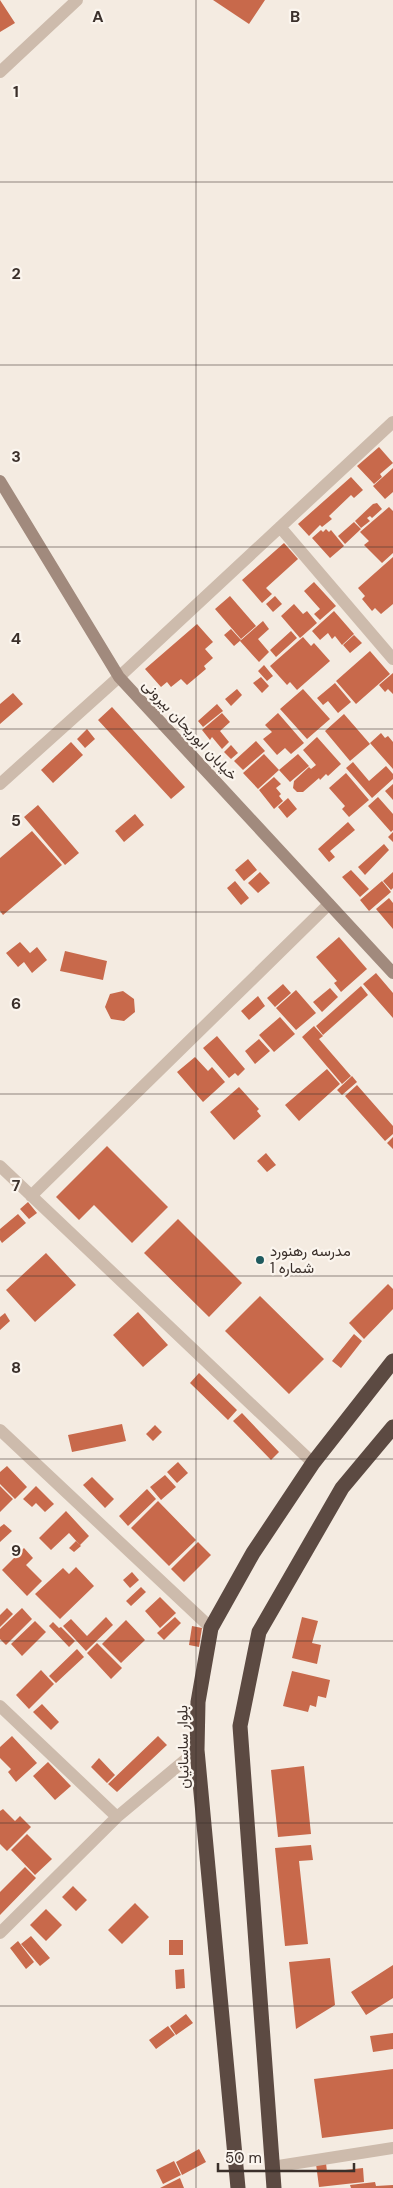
<svg xmlns="http://www.w3.org/2000/svg" width="393" height="2188" font-family="'DM Sans',Vazirmatn,sans-serif">
<style>
.building{fill:#c8694b}
.lines{fill:none;stroke-linecap:round;stroke-linejoin:round}
.street{stroke:#cdbbac;stroke-width:12}
.secondary{stroke:#a18a7d;stroke-width:12}
.highway{stroke:#5c4a42;stroke-width:15}
.grid{fill:none;stroke:#3b302b;stroke-width:1;stroke-opacity:0.55}
.poi-dot{fill:#1f5a5e;stroke:#fbf5ee;stroke-width:2}
.labels{text-anchor:middle;stroke-width:4.5;stroke-linejoin:round;paint-order:stroke}
.street-label{font-size:15px;fill:#3b302b;stroke:#fbf5ee}
.poi-label{font-size:15px;fill:#3b302b;stroke:#fbf5ee;text-anchor:start}
.grid-label{font-size:16px;text-anchor:middle;font-weight:bold;fill:#3b302b;stroke:#fbf5ee;stroke-width:4.5;stroke-linejoin:round;paint-order:stroke}
</style>
<rect width="100%" height="100%" fill="#f4ebe1"/>
<path class="building" d="M0,0L15,23L0,32Z
M213,0H265L249,24Z
M379,447L393,463L380,474L382,477L374,484L357,466Z
M393,468V492L385,499L373,486Z
M351,477L363,490L354,498L351,495L329,516L332,519L322,527L320,525L309,536L298,524Z
M377,503L382,509L372,518L370,516L367,518L370,521L361,528L355,521L373,504Z
M389,507L393,511V553L382,563L364,545L369,541L360,532Z
M354,522L361,529L345,544L338,536Z
M326,529L329,532L331,530L344,546L330,558L312,538L321,530L323,532Z
M284,543L298,559L266,588L272,594L262,603L242,580Z
M393,557V604L381,614L375,608L372,611L362,599L365,596L358,588Z
M314,582L336,606L320,620L314,614L320,609L304,591Z
M230,596L256,626L241,639L215,609Z
M275,596L282,604L273,612L266,604Z
M294,604L303,614L307,611L317,623L300,638L281,616Z
M334,611L354,634L342,645L335,636L332,639L328,633L320,640L312,631Z
M263,621L269,629L258,639L269,652L259,662L240,641Z
M197,624L213,642L205,649L213,658L204,666L206,669L187,685L181,679L171,687L167,682L161,687L145,669Z
M231,629L241,640L234,646L224,635Z
M291,631L297,638L276,657L270,650Z
M354,635L362,643L350,653L343,645Z
M303,637L311,646L314,643L330,661L297,690L290,682L287,685L270,666Z
M370,651L390,674L356,704L336,681Z
M264,665L273,676L267,681L258,671Z
M393,673V694L388,689L385,692L379,685Z
M261,677L269,686L262,693L253,683Z
M335,683L351,702L338,713L328,701L323,705L317,698Z
M237,689L242,695L231,706L225,699Z
M303,689L330,719L307,739L280,709Z
M13,693L23,704L0,724V704Z
M217,704L223,711L203,727L198,721Z
M112,707L185,787L171,799L98,720Z
M222,713L230,722L220,731L229,742L222,749L212,737L210,740L202,730Z
M278,713L304,743L291,754L285,748L277,755L263,739L272,732L265,725Z
M344,714L370,744L350,761L325,731Z
M87,729L95,739L85,748L77,739Z
M381,733L385,738L388,736L393,742V769L370,743Z
M317,737L341,764L328,776L326,774L320,780L319,778L303,792H297L293,788L294,781L309,767L311,769L316,765L303,750Z
M256,741L265,751L243,770L234,761Z
M71,742L83,755L53,783L41,770Z
M231,745L238,753L231,759L224,752Z
M264,754L279,770L258,789L243,773Z
M298,754L309,766L290,782L279,770Z
M353,762L369,781L386,766L393,774V779L372,798L346,768Z
M346,773L369,800L349,817L342,809L345,806L329,788Z
M274,777L281,784L276,788L281,794L279,796L283,801L274,809L259,790Z
M393,784V800L385,791Z
M378,797L393,814V830L391,832L368,806Z
M288,798L297,809L287,818L278,807Z
M38,805L79,853L65,865L24,817Z
M135,814L144,825L124,842L115,831Z
M348,822L355,830L330,851L335,857L329,862L318,849Z
M32,831L62,865L3,915L0,911V858Z
M393,832V842L388,837Z
M384,844L389,850L365,875L358,867Z
M248,859L257,870L244,881L235,870Z
M351,870L369,889L360,897L342,877Z
M260,872L270,883L258,893L248,883Z
M393,872V888L391,890L383,881Z
M235,881L249,898L241,905L227,888Z
M382,881L391,892L369,911L360,900Z
M389,898L393,903V929L376,909Z
M339,937L367,969L341,992L334,983L337,981L316,957Z
M20,942L30,953L37,947L47,960L32,973L24,962L18,967L6,953Z
M65,951L107,961L103,980L60,971Z
M376,973L393,993V1018L363,984Z
M283,984L291,993L275,1007L267,998Z
M361,986L368,995L323,1035L316,1026Z
M330,988L338,997L322,1012L313,1002Z
M296,990L316,1013L296,1030L276,1008Z
M123,991L134,999L135,1012L124,1021L111,1019L105,1007L110,994Z
M258,996L265,1006L249,1020L241,1011Z
M280,1017L295,1034L274,1052L259,1035Z
M314,1026L323,1036L319,1039L351,1076L342,1084L302,1037Z
M217,1036L245,1069L238,1076L235,1073L229,1078L203,1048Z
M259,1039L270,1051L255,1064L245,1051Z
M195,1057L208,1071L212,1067L225,1082L203,1102L177,1072Z
M327,1069L340,1084L299,1121L285,1105Z
M352,1076L357,1082L342,1095L337,1090Z
M357,1085L393,1126V1134L385,1141L345,1096Z
M239,1087L259,1109L257,1111L261,1116L234,1140L210,1112Z
M393,1137V1149L387,1143Z
M107,1146L168,1207L132,1243L94,1205L79,1220L56,1197Z
M266,1153L276,1165L267,1172L257,1161Z
M28,1202L37,1213L29,1219L20,1209Z
M18,1214L26,1223L2,1243L0,1240V1229Z
M178,1219L242,1283L209,1317L144,1253Z
M46,1253L76,1285L35,1322L6,1290Z
M388,1284L393,1289V1309L364,1339L349,1323Z
M260,1296L324,1359L289,1394L225,1331Z
M138,1312L168,1345L143,1367L113,1335Z
M5,1313L10,1321L0,1330V1317Z
M354,1334L362,1341L341,1368L332,1361Z
M199,1373L237,1410L228,1420L190,1383Z
M242,1413L279,1452L271,1460L233,1421Z
M122,1424L126,1441L72,1452L68,1435Z
M155,1425L162,1432L153,1441L146,1434Z
M178,1462L188,1473L177,1483L167,1472Z
M7,1466L27,1487L15,1499L0,1484V1472Z
M165,1475L176,1487L161,1500L150,1487Z
M92,1477L114,1499L105,1508L83,1485Z
M0,1486L13,1499L0,1512Z
M36,1486L54,1504L45,1512L36,1503L32,1507L23,1499Z
M147,1489L156,1499L128,1526L119,1516Z
M158,1501L196,1540L169,1566L131,1528Z
M66,1511L89,1536L80,1545L69,1533L51,1550L39,1538Z
M4,1524L12,1531L0,1542V1527Z
M76,1541L81,1546L74,1552L69,1548Z
M198,1542L211,1555L184,1582L171,1569Z
M24,1548L33,1558L26,1565L42,1581L27,1596L2,1570Z
M76,1567L94,1586L60,1619L35,1594L63,1568L69,1574Z
M132,1572L139,1580L130,1588L123,1580Z
M141,1587L146,1592L131,1606L126,1601Z
M160,1597L176,1613L160,1628L145,1611Z
M7,1608L13,1614L0,1627V1615Z
M22,1608L32,1619L6,1645L0,1639V1629Z
M106,1617L113,1625L86,1651L63,1626L71,1619L87,1636Z
M175,1617L181,1623L164,1640L157,1633Z
M302,1617L318,1621L312,1643L321,1645L317,1664L292,1658Z
M126,1620L145,1640L121,1663L102,1644Z
M35,1621L46,1632L22,1656L11,1644Z
M53,1622L59,1628L61,1627L75,1641L69,1647L49,1626Z
M192,1626L202,1628L199,1647L189,1645Z
M97,1643L122,1668L111,1679L87,1653Z
M77,1649L84,1657L56,1683L49,1676Z
M41,1670L54,1684L29,1709L16,1695Z
M292,1671L330,1680L326,1698L318,1696L316,1707L310,1705L308,1712L283,1706Z
M42,1704L59,1722L51,1730L33,1712Z
M12,1736L37,1763L16,1782L8,1772L11,1769L0,1758V1747Z
M158,1736L167,1745L117,1792L108,1784Z
M99,1758L115,1775L107,1783L91,1767Z
M48,1762L71,1786L55,1800L33,1776Z
M304,1766L311,1834L278,1837L271,1770Z
M3,1809L15,1821L20,1816L31,1827L7,1851L0,1844V1811Z
M27,1834L52,1859L35,1875L11,1850Z
M311,1845L313,1860L299,1861L308,1944L285,1946L275,1848Z
M25,1867L36,1878L0,1915V1892Z
M73,1886L87,1900L76,1911L62,1897Z
M135,1903L149,1917L122,1944L108,1930Z
M46,1909L62,1925L46,1941L30,1925Z
M31,1936L50,1958L40,1966L21,1944Z
M169,1940H183V1955H169Z
M18,1941L34,1962L26,1969L10,1948Z
M330,1958L335,2005L296,2029L289,1962Z
M393,1965V1998L366,2015L351,1992Z
M184,1969L185,1988L176,1989L175,1970Z
M186,2014L193,2023L176,2035L170,2026Z
M168,2026L175,2035L156,2049L149,2040Z
M393,2033V2049L373,2052L370,2036Z
M393,2069V2129L322,2138L314,2079Z
M199,2149L206,2162L182,2175L176,2162Z
M174,2161L181,2175L163,2184L156,2170Z
M326,2163L327,2172L363,2168L364,2182L319,2187L316,2164Z
M180,2178L184,2188H160Z
M375,2182L376,2186L393,2185V2188H351L350,2185Z"/>
<g class="lines">
<path class="street" d="M0,72L77,0
M280,527L393,659
M0,784L119,677L393,422
M0,1166L313,1463
M31,1196L329,904
M0,1430L211,1628
M0,1706L117,1817
M0,1933L117,1817L197,1750
M272,2167L393,2148"/>
<path class="secondary" d="M0,481L119,677L393,973"/>
<path class="highway" d="M238,2188L197,1750L198,1702L211,1628L253,1553L313,1463L393,1361
M274,2188L240,1726L259,1632L342,1488L393,1427"/>
</g>
<path class="grid" d="M196,0V2188M0,182H393M0,365H393M0,547H393M0,729H393M0,912H393M0,1094H393M0,1276H393M0,1459H393M0,1641H393M0,1823H393M0,2006H393"/>
<circle class="poi-dot" cx="260" cy="1260" r="5"/>
<g class="labels">
<g class="street-label">
<text transform="translate(190 730) rotate(47)" y="5">خیابان ابوریحان بیرونی</text>
<text transform="translate(183 1747) rotate(-91)" y="5">بلوار ساسانیان</text>
</g>
<g class="poi-label">
<text x="270" y="1256">مدرسه رهنورد<tspan x="270" dy="17">شماره 1</tspan></text>
</g>
</g>
<g class="grid-label">
<text x="98" y="22">A</text>
<text x="295" y="22">B</text>
<text x="16" y="97">1</text>
<text x="16" y="279">2</text>
<text x="16" y="462">3</text>
<text x="16" y="644">4</text>
<text x="16" y="826">5</text>
<text x="16" y="1009">6</text>
<text x="16" y="1191">7</text>
<text x="16" y="1373">8</text>
<text x="16" y="1556">9</text>
</g>
<path d="M218 2163v8h136v-8" fill="none" stroke="#3b302b" stroke-width="2.5"/>
<text x="225" y="2163" font-size="15" fill="#3b302b" stroke="#fbf5ee" stroke-width="4" paint-order="stroke">50 m</text>
</svg>
